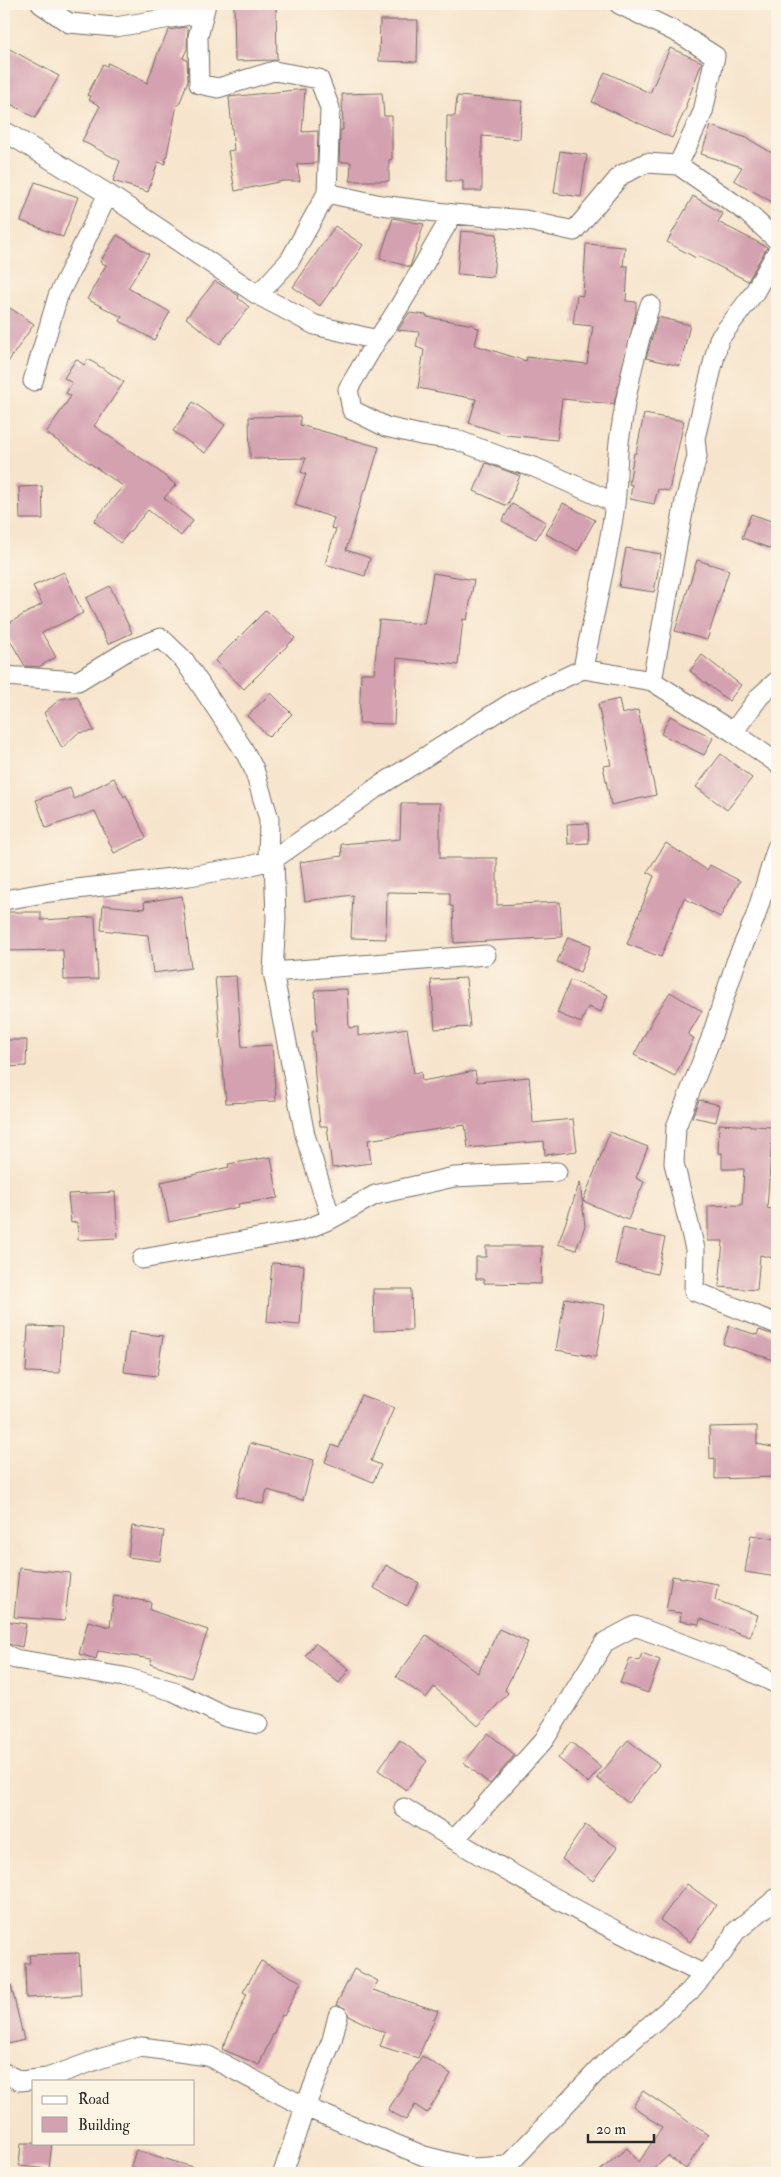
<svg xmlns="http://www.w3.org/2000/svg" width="781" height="2177" font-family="'IM FELL Double Pica',serif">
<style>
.building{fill:#d4a1b0}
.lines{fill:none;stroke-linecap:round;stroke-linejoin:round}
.street-casing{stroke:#726c63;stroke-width:21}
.street{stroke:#fff;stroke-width:19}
</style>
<rect width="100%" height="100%" fill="#fcf5e5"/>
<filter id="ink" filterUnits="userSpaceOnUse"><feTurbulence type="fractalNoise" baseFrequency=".02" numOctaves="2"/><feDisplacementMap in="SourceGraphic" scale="10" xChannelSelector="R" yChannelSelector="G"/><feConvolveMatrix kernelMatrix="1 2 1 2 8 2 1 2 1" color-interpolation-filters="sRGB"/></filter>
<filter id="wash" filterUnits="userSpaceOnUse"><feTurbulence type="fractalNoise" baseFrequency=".0096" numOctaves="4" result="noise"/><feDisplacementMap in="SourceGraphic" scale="20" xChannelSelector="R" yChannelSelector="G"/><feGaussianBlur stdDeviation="1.12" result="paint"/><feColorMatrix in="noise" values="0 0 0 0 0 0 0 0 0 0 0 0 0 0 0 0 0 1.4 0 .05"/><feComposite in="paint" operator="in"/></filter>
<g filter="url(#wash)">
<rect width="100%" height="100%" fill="#f7e4cc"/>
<g id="blocks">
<path class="building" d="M234,4H276L277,60L235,61Z
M380,20H418L417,62L379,61Z
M185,27L188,29L187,49L183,58L187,60L188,80L179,105H177L165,164L158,162L148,192L113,181L120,161L82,141L100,106L89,100L91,97L87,95L103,64L107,66L108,63L147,83L159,50L169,30Z
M4,46L59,76L35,118L4,100Z
M670,48L702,62L686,105L687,106L672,138L592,102L605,72L650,93Z
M305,89L302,132L318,131L317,163L297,164L300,181H283L235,191L228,151L234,150L229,97Z
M382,93L384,116H392V159L389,160V181H350L351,162H339L340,130H343L342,94Z
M457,96L522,101L520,139L482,136V191H463V181H446L447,116H455Z
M711,126L747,138L777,156V205L734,180L742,167L701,154Z
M560,151L587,155L581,197L554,193Z
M35,182L78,197L63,237L21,221Z
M693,196L723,214L718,222L767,247L748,281L698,256L696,258L667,242Z
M393,218L424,224L410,267L380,258Z
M335,226L363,245L320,306L293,287Z
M461,231L497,234L493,277L457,274Z
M117,235L149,254L128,288L170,312L154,340L120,321L122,317L87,299L106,265L100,262Z
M586,244L625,247L623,266H628L626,301L636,302V312L614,404L562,399L557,440L506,435L469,423L476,399L418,388L424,350L416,347L419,332L398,330L409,313L427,315V317L474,325V327L479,328L475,345L526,361L527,357L587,364L593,326L573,324L577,295L583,296Z
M215,281L239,296L238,298L249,307L220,344L186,318Z
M4,304L34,324L4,368Z
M658,317L690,325L680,366L646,358Z
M76,359L84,365L88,359L124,382L94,426L151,465L176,485L164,498L193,521L181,536L148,510L120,543L94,521L123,486L46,433L71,396L66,393L72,383L64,378Z
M193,402L225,425L205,453L173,431Z
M644,414L684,421L669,491L658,489L654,504L630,499L632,485L629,484L634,453H636Z
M300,416V425L379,447L366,490H364L346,550L370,558L365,576L325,564L336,529L331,528L334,518L295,505L306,474L301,472L306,458L250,459L249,417Z
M486,463L520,476L507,506L474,491Z
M42,486L43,519H20L19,487Z
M563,503L595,520L578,551L546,534Z
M512,504L546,522L536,539L502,521Z
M751,514L777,523V551L742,538Z
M626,548L661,554L654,592L619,587Z
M697,560L729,570L707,640L675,631Z
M64,572L83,613L42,633L56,657L39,667L25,666L4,630V626L42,604L33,586Z
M433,573L474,580L467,620L463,619L458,665L397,658L394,724L359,723L361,673H374L379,620L424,624Z
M110,586L132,633L108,644L86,598Z
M266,610L295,638L244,689L215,661Z
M702,655L741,685L729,701L690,671Z
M271,693L292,714L269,737L247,716Z
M77,696L94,731L78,733L62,748L44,713L60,699Z
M619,699L622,714L638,710L656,795L611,805L603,766L611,765L598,704Z
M670,716L713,738L704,755L661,734Z
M721,754L752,778L727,810L696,787Z
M114,778L124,797L126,795L146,838L114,853L95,811L46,828L36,800L70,788L74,799Z
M401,803H440V858H497V905L560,902L562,937L454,943L453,906H450V893L387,892L386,939L351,938L353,895L305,901L300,862L342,856L341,844L400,839Z
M588,823L589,843L568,844L567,824Z
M666,843L707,870L710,865L740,881L720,917L684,898L661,957L627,944L654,876L647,872Z
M182,896L191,968L153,973L148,935L101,930L103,905L145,909L144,902Z
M4,912H41V920L95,917L98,979L64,980L63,950L4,951Z
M568,937L591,945L580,972L557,962Z
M236,976L242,1047L272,1045L276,1101L226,1103L215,977Z
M466,978L470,1027L435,1029L431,980Z
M570,980L608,995L601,1012L588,1007L581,1023L557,1013Z
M347,989L349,1028L358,1027V1036L407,1028L414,1073L421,1072L422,1081L475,1071L477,1082L529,1077L533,1123L573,1119L577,1151L545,1155L544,1141L468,1148L465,1125L368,1140L371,1163L332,1168L327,1126H320L315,1076L312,1032L317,1031L315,990Z
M670,992L702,1011L688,1035L694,1038L675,1076L634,1055L653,1019Z
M4,1040H27L26,1066L4,1067Z
M699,1100L720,1105L716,1122L692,1117Z
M719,1124L773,1127L767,1208L777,1210V1259L760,1255L757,1290L719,1287L723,1241H708V1206L742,1205L744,1169H722V1153H718Z
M610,1132L648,1147L636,1178L644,1182L628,1220L583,1201Z
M271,1157L278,1198L238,1204L239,1207L169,1222L161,1182L229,1167L228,1164Z
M580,1182L585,1226L576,1250L558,1244Z
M115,1192L118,1238L78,1240L77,1222L71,1223L68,1194Z
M623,1228L665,1238L657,1274L615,1264Z
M486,1246H542L541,1284L484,1283V1279H476V1257H486Z
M272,1263L304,1265L300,1325L267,1322Z
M373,1289H411L412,1330L374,1331Z
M565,1298L605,1305L596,1357L556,1350Z
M28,1326L62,1327L60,1373L26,1372Z
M729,1326L757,1335L759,1330L777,1336V1361L723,1344Z
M129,1332L163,1336L157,1376L124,1372Z
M361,1395L394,1408L371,1461L381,1465L373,1482L325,1462L332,1445L339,1448Z
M757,1426V1444L777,1448V1477L715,1479V1458L710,1459L709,1427Z
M250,1443L314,1460L303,1500L267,1490L263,1504L236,1497Z
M132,1526L164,1531L160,1561L128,1557Z
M751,1535L777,1539V1577L745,1572Z
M386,1565L419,1583L407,1606L374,1588Z
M19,1568L70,1573L65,1621L14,1617Z
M672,1576L718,1584L715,1600L758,1615L750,1637L700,1619L699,1624L680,1621L681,1613L666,1611Z
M114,1596L151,1602L150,1610L208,1630L191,1678L150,1664L152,1659L98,1651L96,1659L79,1654L88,1621L110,1627Z
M6,1621L26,1624L22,1647L4,1643Z
M499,1629L528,1642L505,1690L508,1693L478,1726L434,1687L426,1698L396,1677L427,1635L478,1673Z
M315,1643L349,1669L339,1683L305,1656Z
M642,1653L660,1660L648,1693L620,1683L630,1658L639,1661Z
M488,1733L515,1755L490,1784L464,1763Z
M400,1740L427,1761L406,1790L378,1770Z
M628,1740L659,1765L628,1803L597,1778Z
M571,1742L601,1767L588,1783L558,1758Z
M585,1825L617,1847L593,1881L562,1859Z
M687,1884L716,1905L690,1942L660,1920Z
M79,1953L81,1995L26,1998L25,1963H30L29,1955Z
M261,1961L301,1982L284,2016L282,2015L259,2065L222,2049L247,1994L243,1992Z
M354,1969L378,1981L373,1990L438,2011L418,2058L380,2046L385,2033L349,2016L345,2008L336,2005Z
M4,1985H11L24,2040L4,2045Z
M422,2056L451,2074L427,2113L415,2105L406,2120L388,2110Z
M643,2091L708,2135L686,2169L668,2156L649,2173H597L627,2148L639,2162L662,2127L633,2106Z
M21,2143H52L49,2169L19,2166Z
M136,2150L199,2169L198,2173H155L131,2166Z"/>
</g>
</g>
<g filter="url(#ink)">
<use href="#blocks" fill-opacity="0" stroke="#726c63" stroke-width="1"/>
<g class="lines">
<defs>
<path id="street" d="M41,4L69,23L115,27L190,15L205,4
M206,4L198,37L199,84L218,88L274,71L319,79L330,108L327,193L381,205L453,214
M619,4L680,34L715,56L703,112L678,165
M4,131L108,194L258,295L315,325L377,340L348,389L352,410L386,427L421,435L457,440L512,461L534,467L615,503
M258,295L290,260L327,193
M377,340C406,301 427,256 453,214L525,220L574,231L621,175L646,163L678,165L745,211L777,240
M33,381L58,296L108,194
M583,669C593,614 608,560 615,504C618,481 616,458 620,435C626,392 636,347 650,305
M4,676L78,681L127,651L161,638L184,660L242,747L254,769L269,819L268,860
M652,681L685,501L697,457L695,438L719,339L754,293L777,252
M733,732L760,696L777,681
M777,847L755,918L736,962L710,1041L676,1127L674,1163L695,1249L694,1291L777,1324
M274,859L276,919L273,972L486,955
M4,900L50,892L189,876L245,867L274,859L379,786L516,700L583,669L652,681L733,732L777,763
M273,972L305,1135L331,1219
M142,1259L304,1230L331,1219L375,1195L454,1177L557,1172
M4,1654L15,1659L124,1677L173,1691L226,1717L258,1724
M404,1808C500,1870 600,1925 703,1974
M454,1840L544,1740L605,1642L635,1626L731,1662L777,1684
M4,2073L20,2081L47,2078L102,2058L141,2047L208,2056L305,2107L424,2156L472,2168L507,2166L603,2065L689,1992L723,1952L735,1932L777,1898
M283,2173L305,2107L332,2040L338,2016"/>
</defs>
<use href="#street" class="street-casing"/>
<use href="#street" class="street"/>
</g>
</g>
<rect width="781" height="2177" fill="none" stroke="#fcf5e5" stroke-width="20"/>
<rect x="32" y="2080" width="162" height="65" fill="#fcf5e5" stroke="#a8a49b"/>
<rect x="42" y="2096" width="25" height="8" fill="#ffffff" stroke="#a8a49b"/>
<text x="78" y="2104" font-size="15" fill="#2b2b2b">Road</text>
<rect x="42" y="2117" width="25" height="15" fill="#d4a1b0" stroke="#a8a49b"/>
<text x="78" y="2130" font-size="15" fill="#2b2b2b">Building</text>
<path d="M588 2134v8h66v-8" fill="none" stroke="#2b2b2b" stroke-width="2.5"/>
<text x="596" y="2134" font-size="15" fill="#2b2b2b" stroke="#fcf5e5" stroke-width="4" paint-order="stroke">20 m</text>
</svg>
